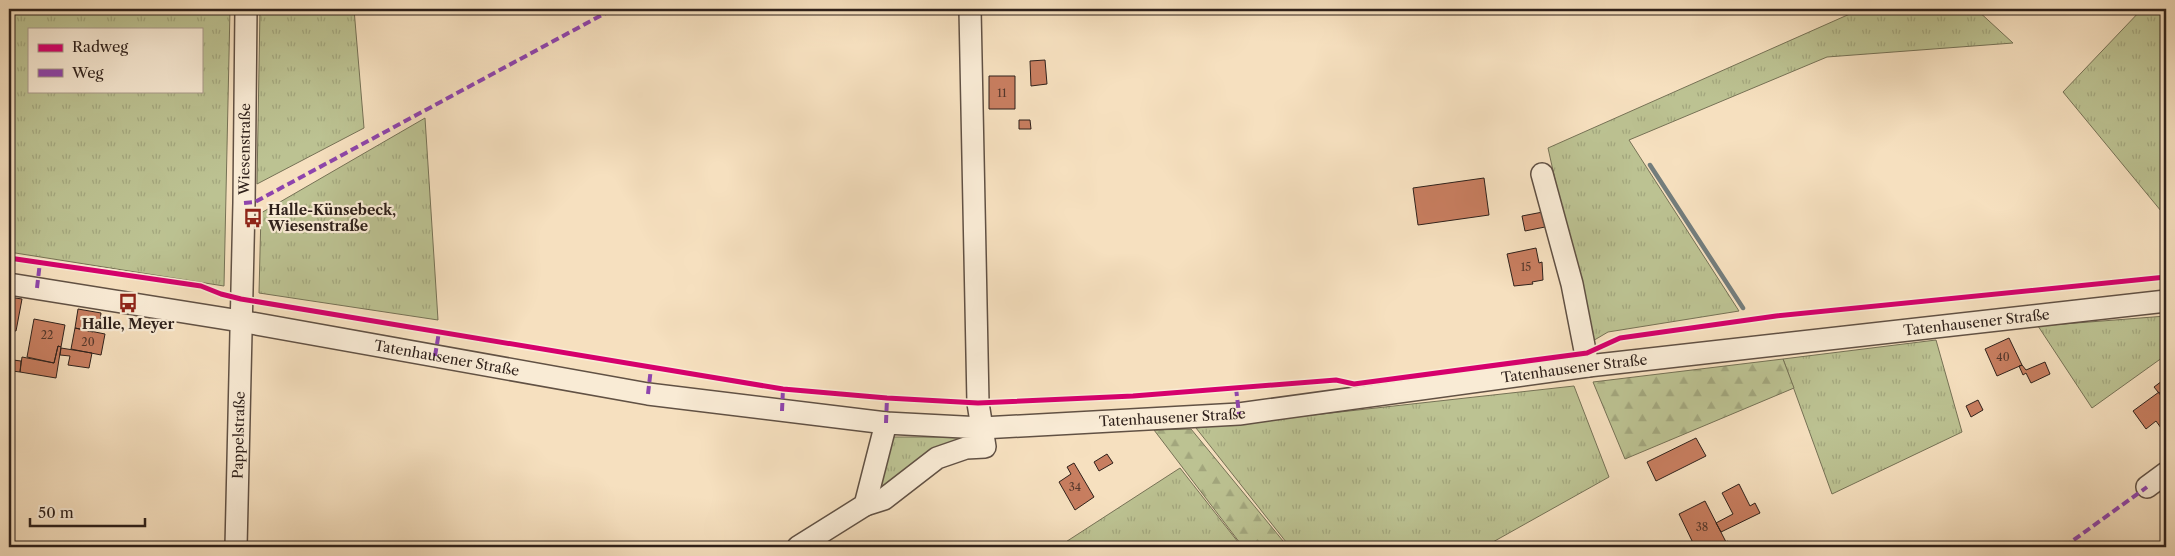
<svg xmlns="http://www.w3.org/2000/svg" width="2175" height="556" font-family="'Libre Caslon Text',serif">
<style>
.grass{fill:url(#grass-tufts);stroke:#767256;fill-rule:evenodd}
.forest{fill:url(#forest-firs);stroke:#767256}
.lines{fill:none;stroke-linecap:round;stroke-linejoin:round}
.stream{stroke:#737d7c;stroke-width:4.5}
.building{fill:#c87e60;stroke:#2f211b}
.minor-casing{stroke:#615144;stroke-width:24}
.minor{stroke:#f9ebd5;stroke-width:21}
.quiet{stroke:#8e44ad;stroke-width:4;stroke-dasharray:8 4;stroke-linecap:butt}
.cycleway-casing{stroke:#f9ebd5;stroke-width:8}
.cycleway{stroke:#d6006c;stroke-width:5}
.labels{text-anchor:middle;stroke-width:4.5;stroke-linejoin:round;paint-order:stroke}
.number-label{font-size:11px;fill:#55382c}
.street-label{font-size:14px;fill:#2f211b;stroke:#f9ebd5}
.poi-label{font-size:14px;font-weight:bold;fill:#2f211b;stroke:#f9ebd5;text-anchor:start}
</style>
<defs>
<pattern id="grass-tufts" width="24" height="20" patternUnits="userSpaceOnUse" patternTransform="scale(1.25)"><rect width="24" height="20" fill="#bcc292"/><path d="M3 7l-1-3M5 7V3M7 7l1-3M15 17l-1-3M17 17v-4M19 17l1-3" fill="none" stroke="#a2a67d"/></pattern>
<pattern id="forest-firs" width="22" height="20" patternUnits="userSpaceOnUse" patternTransform="scale(1.25)"><rect width="22" height="20" fill="#bcc292"/><path d="M5 1l3.5 6h-7zM16 11l3.5 6h-7z" fill="#a2a67d"/></pattern>
</defs>
<rect width="100%" height="100%" fill="#f6e0bf"/>
<filter id="stains"><feTurbulence type="fractalNoise" baseFrequency=".004" numOctaves="4"/><feColorMatrix values="0 0 0 0 .2 0 0 0 0 .09 0 0 0 0 .02 0 0 0 .5 -.17"/></filter>
<radialGradient id="worn" r=".72"><stop offset=".6" stop-color="#630" stop-opacity="0"/><stop offset="1" stop-color="#630" stop-opacity=".3"/></radialGradient>
<path class="grass" d="M9,9H230L224,286L9,252ZM29,29H201V91H29Z
M260,9H354L364,128L257,184Z
M1861,9H1976L2013,43L1827,57L1629,140L1739,311L1608,332L1591,342L1548,148Z
M2142,9H2166V217L2063,92Z
M425,118L438,320L259,293L261,213Z
M2166,316V355L2092,408L2038,326Z
M1936,340L1962,432L1832,494L1783,359Z
M1574,386L1609,477L1484,547H1290L1196,428Z
M890,437H972L878,492Z
M1180,468L1242,547H1058Z"/>
<path class="forest" d="M1783,359L1794,388L1625,459L1593,382Z
M1191,429L1288,547H1243L1154,430Z"/>
<g class="lines">
<path class="stream" d="M1650,165L1743,308"/>
</g>
<path class="building" d="M1045,60L1047,84L1031,86L1030,61Z
M989,76H1015V109H989Z
M1019,120H1030L1031,129H1019Z
M1484,178L1489,215L1418,225L1413,188Z
M1548,211L1550,226L1525,231L1522,216Z
M1536,248L1539,263L1542,262L1543,280L1532,282L1533,284L1514,286L1507,254Z
M9,297L22,299L16,331L9,330Z
M78,309L101,313L100,321L94,323L93,332L75,328Z
M34,319L65,325L61,347L58,346L54,363L27,357Z
M75,328L105,334L101,355L71,349Z
M2009,338L2022,365L1997,376L1985,349Z
M58,346L61,347L56,378L20,372L22,357L54,363Z
M61,348L92,353L89,368L68,365L70,356L60,355Z
M13,360L21,361L20,372L12,371Z
M2045,362L2050,374L2031,383L2026,373L2023,375L2019,366L2022,365L2026,370Z
M2166,378V402L2154,387Z
M2159,392L2166,402V419L2165,421L2166,424L2161,428L2156,421L2146,429L2133,411Z
M1978,400L1983,410L1971,417L1966,406Z
M1696,438L1706,456L1656,481L1647,462Z
M1107,454L1113,463L1099,471L1094,462Z
M1074,463L1094,497L1075,510L1059,482L1071,474L1067,467Z
M1739,484L1750,506L1755,503L1760,513L1721,532L1716,523L1733,514L1722,493Z
M1705,501L1726,542L1728,541L1731,547H1695L1679,514Z"/>
<g class="lines">
<defs>
<g id="minor">
<path d="M1542,174L1572,284L1588,366"/>
<path id="s1" d="M9,284L240,321L648,394L886,423L982,428L1239,414L1588,366L2166,301"/>
<path d="M2147,487L2166,473"/>
<path d="M865,505L884,499L937,458L966,448L985,447L978,403L970,9"/>
<path id="s2" d="M236,547L244,203L246,9"/>
<path d="M798,547L865,505L886,423"/>
</g>
</defs>
<use href="#minor" class="minor-casing"/>
<use href="#minor" class="minor"/>
<path class="quiet" d="M244,203L255,202L613,9
M37,288L40,262
M435,356L439,332
M1236,388L1239,414
M648,394L651,368
M782,411L783,389
M886,423L887,398
M2064,547L2147,487"/>
<defs>
<path id="cycleway" d="M9,258L201,286L221,294L241,299L783,389L887,398L978,403L1133,396L1336,380L1354,384L1587,353L1620,338L1776,316L2166,277"/>
</defs>
<use href="#cycleway" class="cycleway-casing"/>
<use href="#cycleway" class="cycleway"/>
</g>
<defs>
<symbol id="bus-bare" viewBox="-9 -9 18 18"><path d="M-5-6H5V4H4V6H2V4H-2V6H-4V4H-5ZM-3.5-4V0h7V-4ZM-3.5 1.2v1.5H-2V1.2ZM2 1.2v1.5H3.5V1.2Z" fill="#8f2418" stroke="#f9ebd5" stroke-width="2.5" paint-order="stroke"/></symbol>
</defs>
<g fill-rule="evenodd">
<use href="#bus-bare" x="239" y="204" width="28" height="28"/>
<use href="#bus-bare" x="114" y="289" width="28" height="28"/>
</g>
<g class="labels">
<g class="number-label">
<text x="1002" y="97">11</text>
<text x="1526" y="271">15</text>
<text x="47" y="339">22</text>
<text x="88" y="346">20</text>
<text x="2003" y="361">40</text>
<text x="1075" y="491">34</text>
<text x="1702" y="531">38</text>
</g>
<g class="street-label">
<text dy="5" stroke="none"><textPath href="#s2" startOffset="398">Wiesenstraße</textPath></text>
<text dy="5" stroke="none"><textPath href="#s1" startOffset="1985">Tatenhausener Straße</textPath></text>
<text dy="5" stroke="none"><textPath href="#s1" startOffset="444">Tatenhausener Straße</textPath></text>
<text dy="5" stroke="none"><textPath href="#s1" startOffset="1580">Tatenhausener Straße</textPath></text>
<text dy="5" stroke="none"><textPath href="#s1" startOffset="1175">Tatenhausener Straße</textPath></text>
<text dy="5" stroke="none"><textPath href="#s2" startOffset="112">Pappelstraße</textPath></text>
</g>
<g class="poi-label">
<text x="268" y="215">Halle-Künsebeck,<tspan x="268" dy="16">Wiesenstraße</tspan></text>
<text x="128" y="329" text-anchor="middle">Halle, Meyer</text>
</g>
</g>
<rect width="2175" height="556" fill="none" stroke="#f6e0bf" stroke-width="30"/>
<rect x="10" y="10" width="2155" height="536" fill="none" stroke="#2f211b" stroke-width="2.5"/>
<rect x="15" y="15" width="2145" height="526" fill="none" stroke="#2f211b"/>
<rect x="28" y="28" width="175" height="65" fill="#f9ebd5" stroke="#a89a8b"/>
<rect x="38" y="44" width="25" height="8" fill="#d6006c" stroke="#a89a8b"/>
<text x="72" y="52" font-size="15" fill="#2f211b">Radweg</text>
<rect x="38" y="69" width="25" height="8" fill="#8e44ad" stroke="#a89a8b"/>
<text x="72" y="78" font-size="15" fill="#2f211b">Weg</text>
<path d="M30 518v8h115v-8" fill="none" stroke="#2f211b" stroke-width="2.5"/>
<text x="38" y="518" font-size="15" fill="#2f211b" stroke="#f9ebd5" stroke-width="4" paint-order="stroke">50 m</text>
<rect width="100%" height="100%" filter="url(#stains)"/>
<rect width="100%" height="100%" fill="url(#worn)"/>
</svg>
